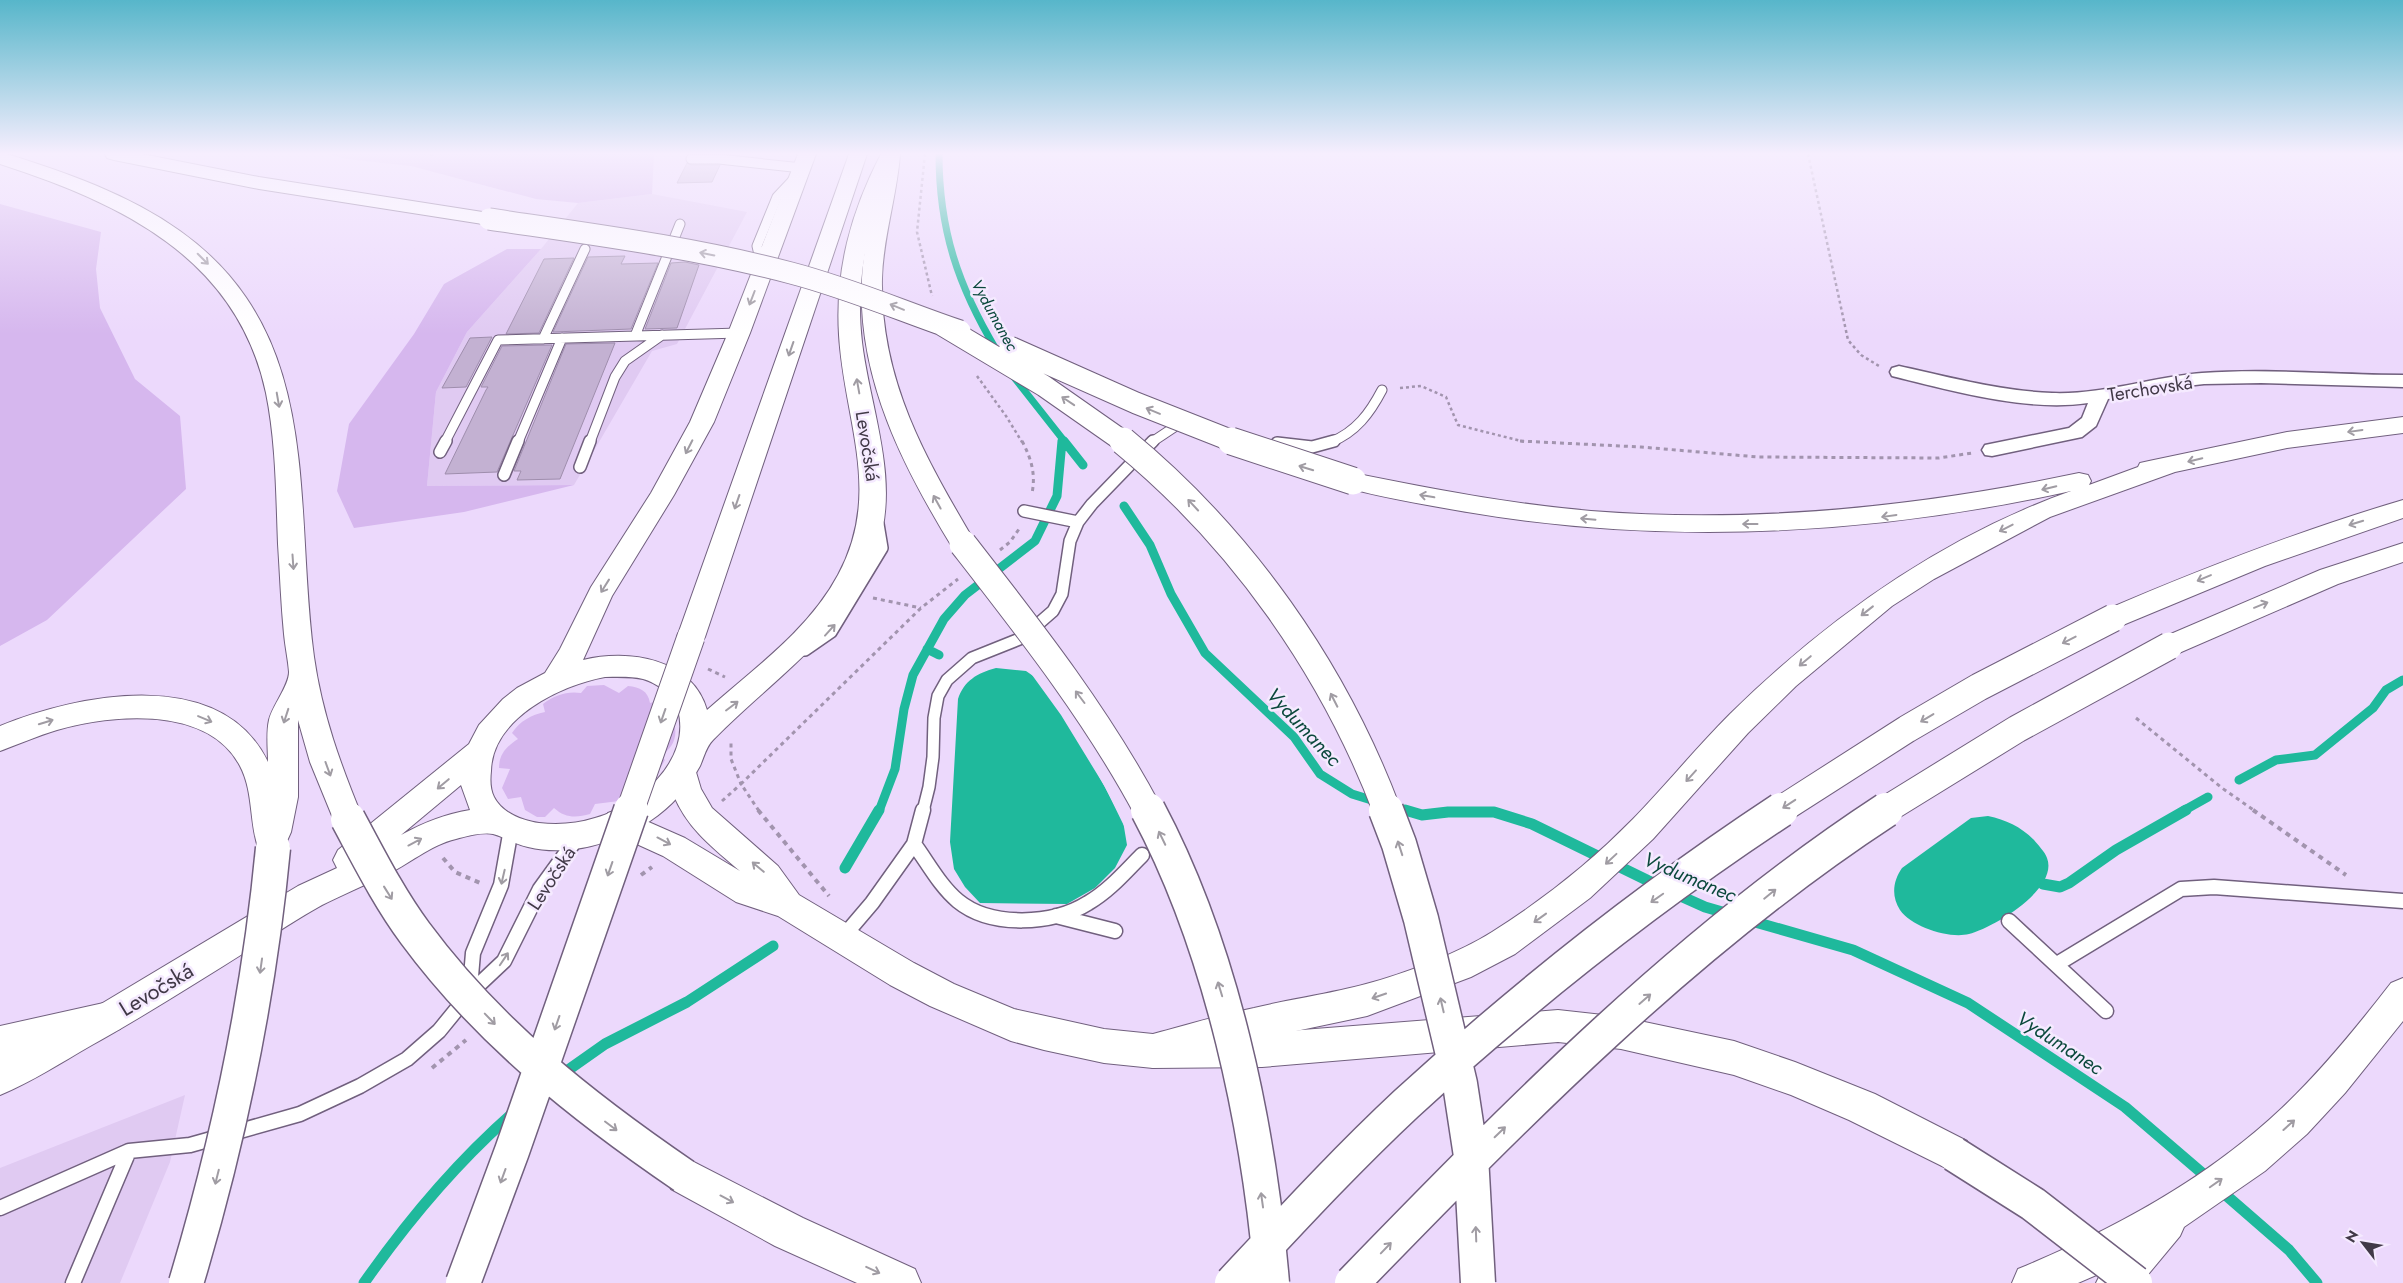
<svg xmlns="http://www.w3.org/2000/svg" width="2403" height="1283" font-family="Jost,sans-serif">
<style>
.built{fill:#e0caf2}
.green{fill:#d6b7ee}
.water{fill:#1fb99c}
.pier{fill:#ecd9fc}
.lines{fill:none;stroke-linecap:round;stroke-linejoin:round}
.stream-far2{stroke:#1fb99c;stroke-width:7}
.stream-far1{stroke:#1fb99c;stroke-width:9}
.stream{stroke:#1fb99c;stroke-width:11}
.building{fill:#c3b1d2;stroke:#9f8ead}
.service-far2-casing{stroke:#71607e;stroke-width:11}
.service-far1-casing{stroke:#71607e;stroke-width:14}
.service-casing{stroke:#71607e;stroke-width:17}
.minor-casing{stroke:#71607e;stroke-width:3}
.secondary-casing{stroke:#71607e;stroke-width:2}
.primary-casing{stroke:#71607e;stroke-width:2}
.motorway-casing{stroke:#71607e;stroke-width:2}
.path-far2{stroke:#a294ae;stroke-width:2.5;stroke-dasharray:3 3;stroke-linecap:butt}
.path-far1{stroke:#a294ae;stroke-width:3;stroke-dasharray:4 4;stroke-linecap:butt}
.path{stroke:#a294ae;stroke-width:4;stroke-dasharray:5 5;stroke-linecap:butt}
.service-far2{stroke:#fff;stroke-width:9}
.service-far1{stroke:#fff;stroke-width:11}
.service{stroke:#fff;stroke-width:14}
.minor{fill:#fff;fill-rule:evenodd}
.secondary{fill:#fff;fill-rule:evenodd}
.primary{fill:#fff;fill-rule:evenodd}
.motorway{fill:#fff;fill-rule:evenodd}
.secondary-bridge-casing{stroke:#71607e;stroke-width:37;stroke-linecap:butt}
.motorway-bridge-far2-casing{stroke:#71607e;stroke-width:23;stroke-linecap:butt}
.motorway-bridge-far1-casing{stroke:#71607e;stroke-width:29;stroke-linecap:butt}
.motorway-bridge-casing{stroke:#71607e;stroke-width:37;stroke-linecap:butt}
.secondary-bridge{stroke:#fff;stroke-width:34}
.motorway-bridge-far2{stroke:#fff;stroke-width:21}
.motorway-bridge-far1{stroke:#fff;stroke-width:27}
.motorway-bridge{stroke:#fff;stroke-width:34}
.oneway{stroke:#a09ca3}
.labels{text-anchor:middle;stroke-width:5;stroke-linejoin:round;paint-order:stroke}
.far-water-label{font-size:16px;font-style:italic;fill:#0b483c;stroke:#f5eaff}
.street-label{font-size:19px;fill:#413947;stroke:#f5eaff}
.water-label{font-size:20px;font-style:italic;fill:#0b483c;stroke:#f5eaff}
.near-street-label{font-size:22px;fill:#413947;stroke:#f5eaff}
</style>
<rect width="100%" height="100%" fill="#ecd9fc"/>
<path class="built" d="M652,194L747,212L677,344L652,351L574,485L427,486L436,392L467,332L541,249L578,203Z
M185,1095L170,1162L120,1283H0V1168Z"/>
<path class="green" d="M328,154H654L652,194L578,203L536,199L411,166L347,159Z
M0,204L101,232L96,269L100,308L135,379L180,416L186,489L47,620L0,646Z
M507,249H541L467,332L436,392L427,486L574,485L464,512L354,528L337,491L349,424L414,334L444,284Z
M604,685L619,693L628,686C640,687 648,691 650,703L662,700L664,727H675C677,740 671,749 661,756L665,760L661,767L619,801L595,804L590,814C576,818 565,818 554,808L545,817H537L525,810L521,797L508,799L502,788L510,769L499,768C499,754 507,746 518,739L512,733C520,721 531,715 545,712L543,704C555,695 567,691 581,693L587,686Z"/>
<path class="water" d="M996,668L1026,671L1039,680L1078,737L1123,821L1127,845L1115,868L1095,888L1067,904L980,903L965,887L954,869L950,842L958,699C964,681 977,673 996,668Z
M1988,816C2006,820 2020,826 2034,840C2038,845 2045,852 2047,858C2059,889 1993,928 1969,934C1949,939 1912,927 1900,910C1891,896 1893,881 1902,868L1971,818Z"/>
<path class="pier" d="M1027,668L1041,678L1080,736L1125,820L1127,832L1105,787L1061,715Z"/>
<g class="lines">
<path class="stream-far2" d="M939,154C939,230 958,286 997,351
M1009,371L1065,442
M1062,442V439"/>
<path class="stream-far1" d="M1064,441L1083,465
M1124,506L1150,545L1171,594L1205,653L1294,737L1320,774L1352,794L1378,802
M927,649L939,655
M2239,780L2276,760L2315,755L2373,708L2386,690L2403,680
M1395,807L1409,811
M879,811L895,769L904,709L913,675L944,619L965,595L1035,541L1057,496L1062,441
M2183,811L2208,797"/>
<path class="stream" d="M1405,810L1422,815L1448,812H1494L1532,824L1659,886
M845,868L879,810
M2043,884L2060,887L2069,883L2116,850L2186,810
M1676,894L1705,907L1729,914
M1748,920L1853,950L1968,1003L2125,1107L2209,1179
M561,1075L605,1044L687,1002L773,946
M2220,1190L2289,1250L2317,1283
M364,1283C408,1220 457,1162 514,1112"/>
</g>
<path class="building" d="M687,163L691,165H720L712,182L677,183Z
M625,256L621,264L658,263L631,329L553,332L588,257Z
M574,258L539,333L506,334L544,259Z
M685,262L699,265L677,328L645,329L671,263Z
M492,337L466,387L442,388L470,338Z
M615,343L560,479L517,480L521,471H514L566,344Z
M552,345L497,472L445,474L486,390L488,387H481L502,346Z"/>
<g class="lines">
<defs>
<path id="service-far2" d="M691,159H719L802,168
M762,268L757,246L777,197L793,180
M635,336L680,224
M543,339L585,249
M445,442L498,340L739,333
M518,442L562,338
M590,442L615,377L625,361L662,335
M1152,442L1176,426L1186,425
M1331,442C1356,432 1370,413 1382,390"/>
<path id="service-far1" d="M1277,443L1312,447L1334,441
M440,452L446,441
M580,467L590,441
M504,475L518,441
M1024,511L1078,522
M805,650L831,632L882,548L878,524
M923,811L929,787L933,757L934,718L938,696L947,680L972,658L1022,638L1053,611L1062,594L1070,541L1078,522L1092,504L1153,441"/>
<path id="service" d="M914,844C928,863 940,886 958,901C991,928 1053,925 1088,903C1109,891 1125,872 1142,855
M1056,916L1115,931
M2009,921L2106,1011
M843,937L872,903L914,844L923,810
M2057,964L2181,889L2214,887L2403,901
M470,988L473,953L501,885L511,829
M0,1208L129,1151L190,1145L300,1114L360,1086L407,1059L439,1031L470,993L504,961L540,889L577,838
M73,1283L129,1151"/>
<path id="minor" d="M1899,366C1949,377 2000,391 2052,393C2102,395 2152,377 2202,373C2269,368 2336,375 2403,375V387L2261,383L2204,384L2160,389L2108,399L2096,426L2082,437L1992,456L1985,455L1982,450L1985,445L2069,428L2082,418L2088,403C2027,412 1952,391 1892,376L1890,372L1892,368Z"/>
<path id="secondary" d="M682,759L693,762L701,789L712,808L778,866L799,895L914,963L954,984L1014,1009L1104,1029L1153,1034L1262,1033L1558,1010L1621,1017L1734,1041L1795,1062L1875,1094L1967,1141L1972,1154L1967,1167L1954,1172L1849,1120L1791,1095L1734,1075L1621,1049L1558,1042L1262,1067L1153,1068L1104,1063L1044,1050L1011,1041L930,1006L890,985L778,916L736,902L663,856L608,831L604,822L608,813L619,809L685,838L740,871C713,848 688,829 674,796C669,784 666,774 671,762Z"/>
<path id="primary" d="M798,154H816L750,333L714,422L674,495L612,596L583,660C628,649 692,658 707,710C753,669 808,631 838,575C883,492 844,421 839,335C835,270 851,212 881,154H899C870,213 854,275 862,342C870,409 901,481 877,549C844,637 774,677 713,740C706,747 704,757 700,766C688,788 671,807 650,821C615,843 569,857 528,847C516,845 505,837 493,834C484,832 466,836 456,839C430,845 408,865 384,876C363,886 342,895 322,905C298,918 275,934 252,948C199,981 146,1015 92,1045C62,1062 32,1082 0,1095V1059L96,1007L298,886L337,868L333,860L338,850L469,744L479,725L503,699L517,688L545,673L560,649L591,587L651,493L690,422L728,333ZM605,677C617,677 631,676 643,679C657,683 674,695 678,710C692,760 639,806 595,818C576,824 558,825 539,823C523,821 502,813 494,797C490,789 490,780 491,771C492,718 561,685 605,677ZM461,785L470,810C445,814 423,823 401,835Z"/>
<path id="motorway" d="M0,154H7C67,173 128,194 180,231C326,335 293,503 314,657C322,714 341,766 363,819L359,828L348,832L337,828L310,762L298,720V797L291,832L287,841L289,848L284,857L273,861L262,857C248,829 255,794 240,766C208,705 112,714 57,730C37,736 19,744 0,751V726C79,694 221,665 268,762C268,749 266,733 269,720C272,706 289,686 289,672C288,659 285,646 284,634C281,604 280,574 278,544C276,493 276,442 266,393C237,257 120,203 0,164Z
M105,154H142L259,177L489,213L496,215L499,219L496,223L489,225L259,189L114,160L107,158Z
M849,154H867L705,637L701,644L691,647L681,644L677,637Z
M882,154H900C897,196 883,237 882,278C880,381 926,459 976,544L972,550L963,553L954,550C903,467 857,378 862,278C864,236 878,196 882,154Z
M2403,417V433L2287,448L2175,472L2050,517L1934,579L1892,606L1796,686L1748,733L1653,839L1590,898L1515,954L1471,977L1367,1016L1253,1040L1153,1068L1141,1063L1136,1051L1141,1039L1153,1034C1186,1025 1220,1015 1254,1008C1291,999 1329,994 1366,984C1404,974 1459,953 1492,932C1543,900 1592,861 1633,819C1666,785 1696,748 1730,714C1828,618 1940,538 2071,491C1871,535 1669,546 1467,512C1426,505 1384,498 1344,487L1341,481L1344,475L1353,473C1432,489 1511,504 1591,511C1756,524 1918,507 2079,473L2088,475L2091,481L2089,485L2138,467L2140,463L2149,461L2287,432Z
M2403,500V518L2265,566L2123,625L2113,628L2103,625L2099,618L2103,611C2201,569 2301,530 2403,500Z
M2403,543V562L2338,584L2179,653L2169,656L2159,653L2155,646L2159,639L2320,570Z
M2403,978V1021L2345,1093L2307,1134L2265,1171L2184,1227L2180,1236L2141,1283H2096L2101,1273L2078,1283H2012L2018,1269C2113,1230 2207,1179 2282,1108C2322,1070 2357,1027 2391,983Z
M108,1002L120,1007L125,1018L120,1029L0,1060V1026Z
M684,1157L803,1218L915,1269L921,1283H857L775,1246L671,1189L665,1176L671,1163Z"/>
</defs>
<use href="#service-far2" class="service-far2-casing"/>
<use href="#service-far1" class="service-far1-casing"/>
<use href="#service" class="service-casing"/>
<use href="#minor" class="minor-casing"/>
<use href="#secondary" class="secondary-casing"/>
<use href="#primary" class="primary-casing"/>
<use href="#motorway" class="motorway-casing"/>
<path class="path-far2" d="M925,154L917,232L932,296
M1808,154L1848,340L1861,355L1879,366
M430,155L433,154
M977,376L1006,416L1022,442
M1400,388L1421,386L1446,397L1458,425L1525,442"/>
<path class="path-far1" d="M1022,441C1031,458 1036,474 1032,493
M1520,441L1641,447L1758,457L1939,458L1972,453
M1000,550L1010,542L1019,529
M873,598L921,608
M708,669L725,677
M2136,718L2222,788L2255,811
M722,801L741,784L731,759V743
M759,811L741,784L921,608L958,579"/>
<path class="path" d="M758,810L829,896
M2253,810L2346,875
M443,858L455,872L480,883
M641,875L652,867
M432,1068L466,1040"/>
<use href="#service-far2" class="service-far2"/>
<use href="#service-far1" class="service-far1"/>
<use href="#service" class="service"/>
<use href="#minor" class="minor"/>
<use href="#secondary" class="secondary"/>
<use href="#primary" class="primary"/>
<use href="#motorway" class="motorway"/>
<defs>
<path id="secondary-bridge" d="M1954,1154L2033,1204L2135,1283"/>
<path id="motorway-bridge-far2" d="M489,219C590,234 692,247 791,273C849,288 904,312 960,331
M942,325L1044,386L1124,442
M1010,347L1136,403L1235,442"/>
<path id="motorway-bridge-far1" d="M1123,441C1241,538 1333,668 1387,811
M1231,441L1353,481
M963,544C1030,630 1097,715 1148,811
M630,811L691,637
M1779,811L1907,729L1979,687L2113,618
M1884,811L2017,729L2169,646"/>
<path id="motorway-bridge" d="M1148,810C1222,949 1259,1127 1272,1283
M1386,810L1399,844L1421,919L1460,1084L1471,1156L1478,1283
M348,819C369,858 389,898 415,933C488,1032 583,1107 684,1176
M186,1283C229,1140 259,997 273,848
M463,1283L512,1151L631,810
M1232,1283C1289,1222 1345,1161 1406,1104C1523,997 1649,897 1781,810
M1352,1283C1517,1113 1687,940 1886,810"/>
</defs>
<use href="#secondary-bridge" class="secondary-bridge-casing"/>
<use href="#motorway-bridge-far2" class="motorway-bridge-far2-casing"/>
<use href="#motorway-bridge-far1" class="motorway-bridge-far1-casing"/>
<use href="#motorway-bridge" class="motorway-bridge-casing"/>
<use href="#secondary-bridge" class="secondary-bridge"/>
<use href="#motorway-bridge-far2" class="motorway-bridge-far2"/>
<use href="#motorway-bridge-far1" class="motorway-bridge-far1"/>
<use href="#motorway-bridge" class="motorway-bridge"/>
</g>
<defs><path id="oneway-shaft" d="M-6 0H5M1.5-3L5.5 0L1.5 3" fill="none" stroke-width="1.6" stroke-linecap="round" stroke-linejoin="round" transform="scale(1.25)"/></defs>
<g class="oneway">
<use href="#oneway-shaft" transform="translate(707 254) rotate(-169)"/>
<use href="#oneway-shaft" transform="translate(203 259) rotate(45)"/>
<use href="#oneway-shaft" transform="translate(752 298) rotate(111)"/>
<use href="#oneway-shaft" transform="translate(897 307) rotate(-158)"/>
<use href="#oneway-shaft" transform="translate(791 349) rotate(109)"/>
<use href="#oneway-shaft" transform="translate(858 386) rotate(-100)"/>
<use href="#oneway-shaft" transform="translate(278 400) rotate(80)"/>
<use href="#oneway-shaft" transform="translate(1068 401) rotate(-146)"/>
<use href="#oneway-shaft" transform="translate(1153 411) rotate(-157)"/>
<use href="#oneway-shaft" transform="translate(2355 431) rotate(172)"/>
<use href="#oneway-shaft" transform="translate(689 447) rotate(117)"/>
<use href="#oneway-shaft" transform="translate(2195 460) rotate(167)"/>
<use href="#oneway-shaft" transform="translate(1306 468) rotate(-163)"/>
<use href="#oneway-shaft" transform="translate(2049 488) rotate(167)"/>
<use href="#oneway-shaft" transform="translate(1427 496) rotate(-170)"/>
<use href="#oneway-shaft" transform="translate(737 502) rotate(109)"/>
<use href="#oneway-shaft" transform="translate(937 502) rotate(-119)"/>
<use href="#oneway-shaft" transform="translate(1193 505) rotate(-133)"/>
<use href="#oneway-shaft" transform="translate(1889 516) rotate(172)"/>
<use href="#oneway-shaft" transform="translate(1588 519) rotate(-175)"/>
<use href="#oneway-shaft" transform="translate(2356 523) rotate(163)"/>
<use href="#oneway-shaft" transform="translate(1750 524) rotate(180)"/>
<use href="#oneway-shaft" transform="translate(2006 528) rotate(153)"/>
<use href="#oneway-shaft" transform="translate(293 562) rotate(86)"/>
<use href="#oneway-shaft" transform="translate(2204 578) rotate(157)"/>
<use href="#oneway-shaft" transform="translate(605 586) rotate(122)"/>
<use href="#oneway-shaft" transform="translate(2261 605) rotate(-22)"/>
<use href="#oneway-shaft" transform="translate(1867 611) rotate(142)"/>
<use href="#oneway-shaft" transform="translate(830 630) rotate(-48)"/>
<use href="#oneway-shaft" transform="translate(2069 640) rotate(153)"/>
<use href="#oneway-shaft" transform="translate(1805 661) rotate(140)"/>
<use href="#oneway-shaft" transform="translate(1080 697) rotate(-127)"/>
<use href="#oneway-shaft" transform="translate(1334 700) rotate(-117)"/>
<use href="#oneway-shaft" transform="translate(732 706) rotate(-37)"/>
<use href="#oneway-shaft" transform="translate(286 716) rotate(108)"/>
<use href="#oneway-shaft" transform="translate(663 716) rotate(109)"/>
<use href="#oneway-shaft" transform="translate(1927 718) rotate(149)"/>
<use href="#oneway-shaft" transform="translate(205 719) rotate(23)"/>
<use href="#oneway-shaft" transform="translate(46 722) rotate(-17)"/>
<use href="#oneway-shaft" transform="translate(328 769) rotate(70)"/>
<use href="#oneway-shaft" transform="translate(1691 776) rotate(132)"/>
<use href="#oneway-shaft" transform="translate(443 784) rotate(140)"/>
<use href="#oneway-shaft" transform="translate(1789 804) rotate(147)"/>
<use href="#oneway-shaft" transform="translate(1162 838) rotate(-116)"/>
<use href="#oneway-shaft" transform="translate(664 841) rotate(28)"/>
<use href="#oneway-shaft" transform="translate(415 842) rotate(-28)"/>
<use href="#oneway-shaft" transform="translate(1400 848) rotate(-108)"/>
<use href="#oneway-shaft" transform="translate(1611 859) rotate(137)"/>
<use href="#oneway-shaft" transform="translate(758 867) rotate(-140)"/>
<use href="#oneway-shaft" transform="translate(610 869) rotate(109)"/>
<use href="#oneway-shaft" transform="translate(503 877) rotate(103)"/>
<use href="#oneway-shaft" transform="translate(388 893) rotate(58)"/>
<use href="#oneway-shaft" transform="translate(1770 894) rotate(-39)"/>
<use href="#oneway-shaft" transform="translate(1657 898) rotate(145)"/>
<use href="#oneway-shaft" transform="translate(1540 918) rotate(144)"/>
<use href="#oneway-shaft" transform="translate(504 959) rotate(-56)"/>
<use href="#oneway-shaft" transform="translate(261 966) rotate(98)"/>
<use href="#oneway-shaft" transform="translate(1220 989) rotate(-107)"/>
<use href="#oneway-shaft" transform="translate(1379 996) rotate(161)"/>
<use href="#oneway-shaft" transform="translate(1645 999) rotate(-41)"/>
<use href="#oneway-shaft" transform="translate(1442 1005) rotate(-103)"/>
<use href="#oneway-shaft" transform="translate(490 1019) rotate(46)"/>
<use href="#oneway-shaft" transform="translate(557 1023) rotate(109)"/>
<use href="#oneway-shaft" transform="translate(2289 1125) rotate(-42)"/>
<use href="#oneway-shaft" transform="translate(611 1126) rotate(37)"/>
<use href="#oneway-shaft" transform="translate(1500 1132) rotate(-44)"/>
<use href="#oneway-shaft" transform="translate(503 1176) rotate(110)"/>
<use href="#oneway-shaft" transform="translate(217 1177) rotate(104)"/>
<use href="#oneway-shaft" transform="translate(2216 1183) rotate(-35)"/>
<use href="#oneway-shaft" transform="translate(727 1199) rotate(28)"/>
<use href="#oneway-shaft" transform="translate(1262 1200) rotate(-98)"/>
<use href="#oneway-shaft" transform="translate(1476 1234) rotate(-92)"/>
<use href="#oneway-shaft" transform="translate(1386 1248) rotate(-46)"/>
<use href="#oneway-shaft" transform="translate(873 1270) rotate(25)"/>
</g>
<linearGradient id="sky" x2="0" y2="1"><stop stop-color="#57b6ca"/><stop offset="0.46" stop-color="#f6eefe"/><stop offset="1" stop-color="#f6eefe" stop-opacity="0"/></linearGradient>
<rect width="2403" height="334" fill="url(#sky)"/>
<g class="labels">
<g class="far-water-label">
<text transform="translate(995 315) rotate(61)" y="6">Vydumanec</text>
</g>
<g class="street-label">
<text transform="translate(2150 388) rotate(-9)" y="7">Terchovská</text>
<text transform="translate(868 446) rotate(81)" y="7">Levočská</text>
<text transform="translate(551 878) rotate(-57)" y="7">Levočská</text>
</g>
<g class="water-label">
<text transform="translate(1304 727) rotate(47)" y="7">Vydumanec</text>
<text transform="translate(1690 877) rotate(23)" y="7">Vydumanec</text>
<text transform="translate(2060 1043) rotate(33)" y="7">Vydumanec</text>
</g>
<g class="near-street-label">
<text transform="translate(156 989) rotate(-31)" y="8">Levočská</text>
</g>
</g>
<g transform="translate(2363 1243) rotate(301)" stroke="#f5eaff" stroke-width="4" paint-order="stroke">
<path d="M0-4L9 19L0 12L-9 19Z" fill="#413947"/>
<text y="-8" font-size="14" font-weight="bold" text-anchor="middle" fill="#413947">N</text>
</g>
</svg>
